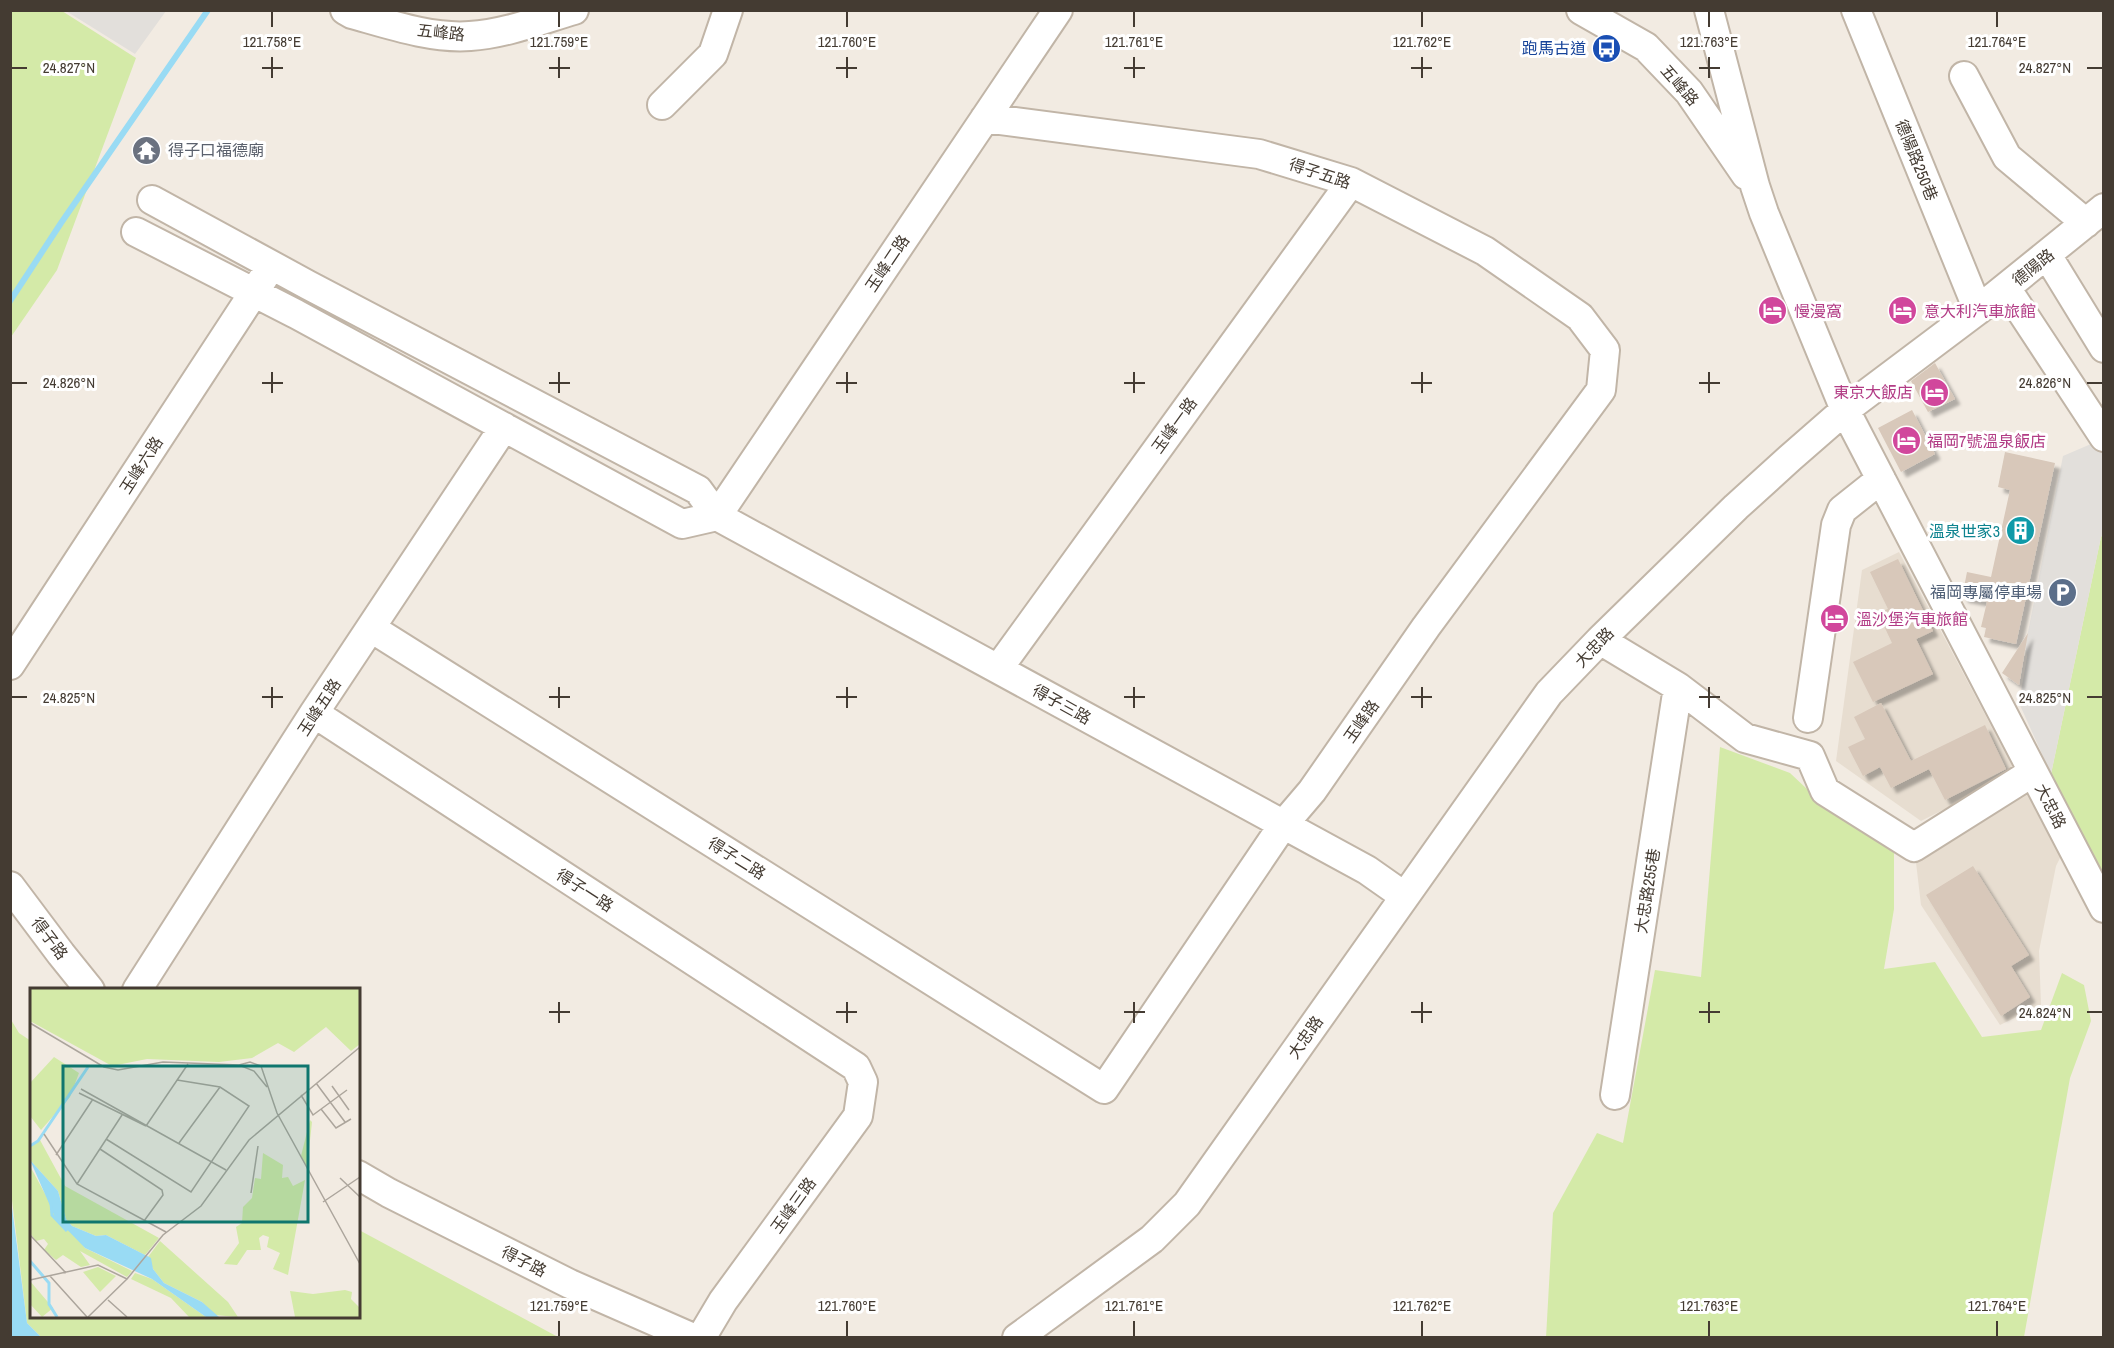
<svg xmlns="http://www.w3.org/2000/svg" width="2114" height="1348" font-family="'Archivo Narrow','Noto Sans TC',sans-serif">
<style>
.residential{fill:#e7ddd0}
.green{fill:#d4eaa8}
.parking{fill:#e2dfdb}
.water{fill:#99dbf4}
.lines{fill:none;stroke-linecap:round;stroke-linejoin:round}
.stream{stroke:#99dbf4;stroke-width:6}
.building{fill:#d8c8ba;filter:url(#shadow)}
.minor-casing{stroke:#c1b5a7;stroke-width:32}
.minor{stroke:#fff;stroke-width:28}
.ticks{fill:none;stroke:#443b32;stroke-width:2}
.labels{text-anchor:middle;stroke-width:6;stroke-linejoin:round;paint-order:stroke}
.street-label{font-size:16px;fill:#443b32;stroke:#fff}
.transit-label{font-size:16px;fill:#164399;stroke:#fff;text-anchor:end}
.worship-label{font-size:16px;fill:#5b616d;stroke:#fff;text-anchor:start}
.hotel-label{font-size:16px;fill:#b23c85;stroke:#fff;text-anchor:start}
.culture-label{font-size:16px;fill:#0d838f;stroke:#fff;text-anchor:end}
.service-label{font-size:16px;fill:#4e5e75;stroke:#fff;text-anchor:end}
.inset-river{fill:none;stroke:#99dbf4;stroke-width:3}
.inset-road{fill:none;stroke:#aca59c;stroke-width:1.5}
.view{fill:#0f766e;fill-opacity:0.15;stroke:#0f766e;stroke-width:3}
.inset-edge{fill:none;stroke:#443b32;stroke-width:3}
.ticks-label{font-size:15px;text-anchor:middle;fill:#443b32;stroke:#fff;stroke-width:6;stroke-linejoin:round;paint-order:stroke}
</style>
<defs>
<filter id="shadow"><feDropShadow dx="5.5" dy="5.5" stdDeviation="1.5" flood-color="#0004"/></filter>
</defs>
<rect width="100%" height="100%" fill="#f2ebe2"/>
<path class="residential" d="M1899,552L2016,773L1921,821L1836,761L1862,570Z
M2027,783L2061,856L2056,866L2039,951L2041,1005L2000,1025L1921,905L1915,854Z"/>
<path class="green" d="M11,10L62,11L136,58L57,270L11,337Z
M2103,534L2104,862L2102,877L2051,774L2101,537Z
M1720,747L1790,773L1807,789L1894,853V909L1884,969L1935,962L1982,1037L2041,1030L2062,973L2084,985L2091,1021L2070,1078L2024,1337L1546,1338L1553,1213L1597,1133L1623,1143L1655,970L1701,977Z
M10,1018L19,1033L31,1041L32,1316H358L359,1230L558,1337H41L27,1323L11,1192Z"/>
<path class="parking" d="M66,11H166L135,54Z
M2098,441L2103,450V534L2101,537L2051,774L2019,703L2027,657L2025,647L2063,456Z"/>
<path class="water" d="M10,1192L27,1323L41,1337H11Z"/>
<g class="lines">
<path class="stream" d="M10,301L61,223L208,10"/>
</g>
<path class="building" d="M1935,363L1955,399L1928,412L1911,381Z
M1912,410L1935,454L1901,472L1878,428Z
M2005,452L2055,463L2016,644L1984,637L1986,628L1981,627L1987,602L1962,597L1967,572L1991,577L2010,490L1998,487Z
M1898,559L1933,631L1916,639L1933,674L1873,702L1853,662L1892,643L1878,613L1888,609L1870,572Z
M2028,633L2019,685L2002,673Z
M1881,703L1911,761L1985,725L2006,769L1945,800L1929,769L1891,788L1880,767L1863,776L1848,747L1865,739L1854,717Z
M1973,866L2029,955L2011,966L2030,997L2001,1016L1926,895Z"/>
<g class="lines">
<defs>
<path id="minor" d="M345,10L352,14C388,24 432,39 470,36C505,34 540,20 574,10
M1581,10L1646,47L1689,92L1746,175
M1709,10L1755,186L1764,213L1845,410L2104,908
M1856,10L1978,310
M1964,76L2007,157L2086,223
M662,105L713,54L728,10
M152,200L308,285L698,490L717,516L1367,870L1404,896
M136,232L296,314L682,524L717,516
M2047,255L2104,348
M2006,288L2104,437
M717,516L1058,10
M371,628L1104,1089L1283,825L1312,791L1426,627L1601,390L1605,350L1580,317L1485,251L1351,182L1259,154L985,118
M1600,640L1678,687L1745,738L1810,756L1825,791L1914,847L2033,772
M10,665L264,277
M998,669L1351,182
M314,713L856,1067L863,1082L858,1116L723,1301L701,1338
M1808,718L1836,525L1842,510L1881,479
M10,886L61,954L90,990
M137,990L314,713L504,427
M1615,1095L1678,687
M358,1175L389,1193L570,1284L693,1338
M1017,1338L1152,1239L1187,1204L1549,693L1600,640L1736,507L1790,458L1845,410L1978,310L2104,208"/>
</defs>
<use href="#minor" class="minor-casing"/>
<use href="#minor" class="minor"/>
</g>
<path class="ticks" d="M272,12V27M559,12V27M847,12V27M1134,12V27M1422,12V27M1709,12V27M1997,12V27M272,57V78M559,57V78M847,57V78M1134,57V78M1422,57V78M1709,57V78M12,68H27M262,68H283M549,68H570M836,68H857M1124,68H1145M1411,68H1432M1699,68H1720M2087,68H2102M272,372V393M559,372V393M847,372V393M1134,372V393M1422,372V393M1709,372V393M12,383H27M262,383H283M549,383H570M836,383H857M1124,383H1145M1411,383H1432M1699,383H1720M2087,383H2102M272,687V708M559,687V708M847,687V708M1134,687V708M1422,687V708M1709,687V708M12,697H27M262,697H283M549,697H570M836,697H857M1124,697H1145M1411,697H1432M1699,697H1720M2087,697H2102M559,1002V1023M847,1002V1023M1134,1002V1023M1422,1002V1023M1709,1002V1023M549,1012H570M836,1012H857M1124,1012H1145M1411,1012H1432M1699,1012H1720M2087,1012H2102M559,1321V1336M847,1321V1336M1134,1321V1336M1422,1321V1336M1709,1321V1336M1997,1321V1336"/>
<defs>
<symbol id="bus-disc" viewBox="-11 -11 22 22"><circle r="9.5" fill="#1a4fb4" stroke="#fff"/><path d="M-5-6H5V4H4V6H2V4H-2V6H-4V4H-5ZM-3.5-4V0h7V-4ZM-3.5 1.2v1.5H-2V1.2ZM2 1.2v1.5H3.5V1.2Z" fill="#fff"/></symbol>
<symbol id="temple-disc" viewBox="-11 -11 22 22"><circle r="9.5" fill="#6b7280" stroke="#fff"/><path d="M0-6L5-2H3V0L6.5 2.5H4V6H1.5V3h-3V6H-4V2.5H-6.5L-3 0V-2H-5Z" fill="#fff"/></symbol>
<symbol id="hotel-disc" viewBox="-11 -11 22 22"><circle r="9.5" fill="#d1479c" stroke="#fff"/><path d="M-6-4.5h1.5V1H6V5H4.5V3h-9V5H-6ZM-4 0a1.8 1.8 0 1 1 3.6 0ZM.5 0V-2.5h3Q6-2.5 6 0Z" fill="#fff"/></symbol>
<symbol id="building-disc" viewBox="-11 -11 22 22"><circle r="9.5" fill="#0f9aa8" stroke="#fff"/><path d="M-4-6H4V6H1V3H-1V6H-4ZM-2.5-4.3h1.7v1.8h-1.7ZM.8-4.3h1.7v1.8H.8ZM-2.5-1h1.7V.8h-1.7ZM.8-1h1.7V.8H.8Z" fill="#fff"/></symbol>
<symbol id="parking-disc" viewBox="-11 -11 22 22"><circle r="9.5" fill="#5c6f8a" stroke="#fff"/><path d="M-3.5-5.5H1a3.5 3.5 0 0 1 0 7H-1V5.5H-3.5ZM-1-3.4V-.6H.8a1.4 1.4 0 0 0 0-2.8Z" fill="#fff"/></symbol>
</defs>
<g fill-rule="evenodd">
<use href="#bus-disc" x="1590" y="32" width="33" height="33"/>
<use href="#temple-disc" x="130" y="134" width="33" height="33"/>
<use href="#hotel-disc" x="1756" y="294" width="33" height="33"/>
<use href="#hotel-disc" x="1886" y="294" width="33" height="33"/>
<use href="#hotel-disc" x="1918" y="376" width="33" height="33"/>
<use href="#hotel-disc" x="1890" y="424" width="33" height="33"/>
<use href="#building-disc" x="2004" y="514" width="33" height="33"/>
<use href="#parking-disc" x="2046" y="576" width="33" height="33"/>
<use href="#hotel-disc" x="1818" y="602" width="33" height="33"/>
</g>
<g class="labels">
<g class="street-label">
<text transform="translate(441 32) rotate(6)" y="6">五峰路</text>
<text transform="translate(1680 85) rotate(49)" y="6">五峰路</text>
<text transform="translate(1917 160) rotate(68)" y="6">德陽路250巷</text>
<text transform="translate(1320 173) rotate(18)" y="6">得子五路</text>
<text transform="translate(887 263) rotate(-56)" y="6">玉峰二路</text>
<text transform="translate(2033 267) rotate(-39)" y="6">德陽路</text>
<text transform="translate(1174 425) rotate(-54)" y="6">玉峰一路</text>
<text transform="translate(141 465) rotate(-57)" y="6">玉峰六路</text>
<text transform="translate(1594 647) rotate(-46)" y="6">大忠路</text>
<text transform="translate(1062 704) rotate(29)" y="6">得子三路</text>
<text transform="translate(319 707) rotate(-57)" y="6">玉峰五路</text>
<text transform="translate(1361 721) rotate(-55)" y="6">玉峰路</text>
<text transform="translate(2051 806) rotate(63)" y="6">大忠路</text>
<text transform="translate(737 858) rotate(32)" y="6">得子二路</text>
<text transform="translate(585 890) rotate(33)" y="6">得子一路</text>
<text transform="translate(1647 891) rotate(-81)" y="6">大忠路255巷</text>
<text transform="translate(50 938) rotate(53)" y="6">得子路</text>
<text transform="translate(1305 1037) rotate(-55)" y="6">大忠路</text>
<text transform="translate(793 1205) rotate(-54)" y="6">玉峰三路</text>
<text transform="translate(524 1261) rotate(27)" y="6">得子路</text>
</g>
<g class="transit-label">
<text x="1586" y="54">跑馬古道</text>
</g>
<g class="worship-label">
<text x="168" y="156">得子口福德廟</text>
</g>
<g class="hotel-label">
<text x="1794" y="317">慢漫窩</text>
<text x="1924" y="317">意大利汽車旅館</text>
<text x="1913" y="398" text-anchor="end">東京大飯店</text>
<text x="1927" y="447">福岡7號溫泉飯店</text>
<text x="1856" y="625">溫沙堡汽車旅館</text>
</g>
<g class="culture-label">
<text x="2000" y="537">溫泉世家3</text>
</g>
<g class="service-label">
<text x="2042" y="598">福岡專屬停車場</text>
</g>
</g>
<g transform="translate(30 988)">
<rect width="330" height="330" fill="#f2ebe2"/>
<path d="M0,1H330V56L321,63L296,39L264,64L248,55L222,70L189,74L117,71L82,78L0,33ZM24,69L49,85L40,109L11,142L0,128V95ZM280,132L282,134L277,180L271,168ZM10,152L35,198L129,250L115,267L76,247L66,248L42,238L36,231L28,203L0,172V157ZM233,165L253,177L252,190L258,189L263,198L275,192L258,287L243,281L250,265L237,259L239,249L233,247L229,250L231,262H217L207,277L194,276L209,255L206,239L212,235L213,219L222,210L225,190L231,191ZM0,178L20,215L55,260L102,283L97,289L50,263L60,277L51,279L33,267L26,272L14,262L18,256L14,251L6,253L0,245ZM130,253L198,314L208,329L184,327L172,314L134,295L123,281L118,269ZM68,279L86,288L70,304L53,284ZM105,285L122,291L176,329H159L141,310L101,291ZM0,293L23,320L12,329L0,316ZM315,302L322,304L321,311L330,320V329H265L260,303L283,306Z" fill="#d4eaa8"/>
<path d="M0,172L28,203L36,231L42,238L66,248L76,247L121,270L123,281L134,295L172,314L189,329H176L122,291L55,260L25,229Z" fill="#99dbf4"/>
<path class="inset-river" d="M0,158L8,153L58,79M21,215L22,227L37,243M0,273L19,295V316L27,329"/>
<path class="inset-road" d="M0,35L74,79L88,82L133,74L209,77L224,83L237,99M209,77L220,74L231,78L247,125L330,276M286,95L315,134M302,98L319,122M51,101L196,182M49,105L116,138M271,107L283,127L317,102M291,121L306,140L321,131M116,138L158,76M14,146L47,196L136,244M76,151L161,204L219,118L190,99L147,92M149,155L190,99M70,161L132,202L133,207L114,233M26,167L63,111M310,190L330,209M47,196L92,127M221,205L228,158M293,214L330,189M0,247L36,285M20,288L57,329M0,292L68,277L97,291L133,247L171,218L219,152L330,59M78,312L97,329M58,329L97,291"/>
<path class="view" d="M33,78H278V234H33Z"/>
<rect width="330" height="330" class="inset-edge"/>
</g>
<g class="ticks-label">
<text x="272" y="47">121.758°E</text>
<text x="559" y="47">121.759°E</text>
<text x="847" y="47">121.760°E</text>
<text x="1134" y="47">121.761°E</text>
<text x="1422" y="47">121.762°E</text>
<text x="1709" y="47">121.763°E</text>
<text x="1997" y="47">121.764°E</text>
<text x="69" y="73">24.827°N</text>
<text x="2045" y="73">24.827°N</text>
<text x="69" y="388">24.826°N</text>
<text x="2045" y="388">24.826°N</text>
<text x="69" y="703">24.825°N</text>
<text x="2045" y="703">24.825°N</text>
<text x="2045" y="1018">24.824°N</text>
<text x="559" y="1311">121.759°E</text>
<text x="847" y="1311">121.760°E</text>
<text x="1134" y="1311">121.761°E</text>
<text x="1422" y="1311">121.762°E</text>
<text x="1709" y="1311">121.763°E</text>
<text x="1997" y="1311">121.764°E</text>
</g>
<rect width="2114" height="1348" fill="none" stroke="#443b32" stroke-width="24"/>
</svg>
